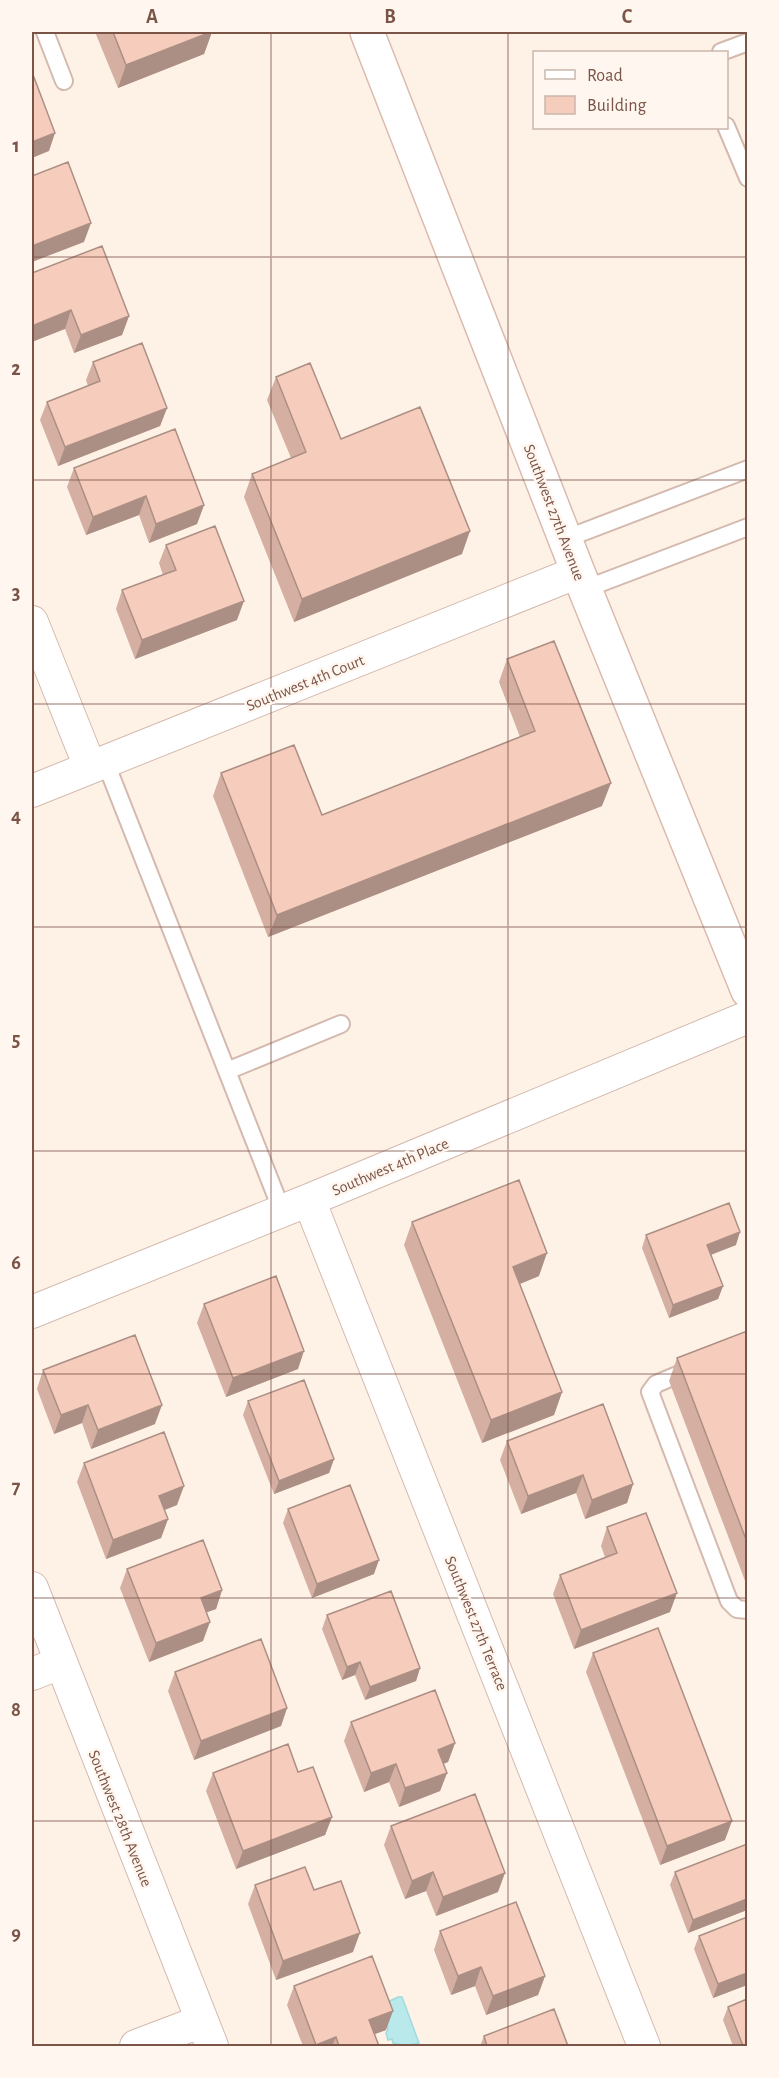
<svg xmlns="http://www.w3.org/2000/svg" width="779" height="2078" font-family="'Alegreya Sans',sans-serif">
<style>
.water{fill:#b9e9ea;stroke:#9edbdd;stroke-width:1.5}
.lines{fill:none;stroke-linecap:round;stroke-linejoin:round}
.lane-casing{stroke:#d4baae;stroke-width:20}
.street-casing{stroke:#d4baae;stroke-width:34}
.secondary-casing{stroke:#dabbad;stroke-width:36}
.lane{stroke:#fff;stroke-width:16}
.street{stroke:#fff;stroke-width:32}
.secondary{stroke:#fff;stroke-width:33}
.wall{fill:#d4afa2}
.shaded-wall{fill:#ac8f84}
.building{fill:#f6ccbc;stroke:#ac8f84;stroke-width:1.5}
.grid{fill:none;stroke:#7b5448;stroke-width:1.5;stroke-opacity:0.55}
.labels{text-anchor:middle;stroke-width:5;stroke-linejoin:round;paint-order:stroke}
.street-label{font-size:16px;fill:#7b5448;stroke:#fff7ef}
.neatline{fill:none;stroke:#7b5448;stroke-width:2}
.grid-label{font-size:20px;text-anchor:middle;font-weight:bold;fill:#7b5448}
</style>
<rect width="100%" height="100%" fill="#fef2e7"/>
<path class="water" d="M398,1997H402L419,2043L406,2046L393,2043L392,2039L388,2040L386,2033L388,2029L380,2009L383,2004Z"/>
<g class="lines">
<defs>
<path id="lane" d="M45,32L64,81
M721,52L748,42
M726,126L748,178
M565,539L748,469
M585,589L748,527
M105,761L282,1211
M227,1071L341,1024
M689,1370L656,1384L650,1392L729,1601L737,1609L748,1610"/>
<path id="street" d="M32,622L90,767
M32,791L578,572
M309,1200L644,2046
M32,1312L309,1200L748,1017
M32,1588L212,2046
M32,1674L60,1663
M136,2046L202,2021"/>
<path id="secondary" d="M367,32L578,572L748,991"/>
</defs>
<use href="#lane" class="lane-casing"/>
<use href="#street" class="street-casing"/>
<use href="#secondary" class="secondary-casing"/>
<use href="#lane" class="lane"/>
<use href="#street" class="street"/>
<use href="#secondary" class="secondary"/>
</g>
<path class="wall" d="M95,32H212L204,54L118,88Z
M32,273L129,316L122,335L74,353L65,329Z
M93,362L167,408L160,426L58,466L40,420L47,402L88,386L86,380Z
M276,377L341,439L462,554L294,622L244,497L252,474L291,458L267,400Z
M74,468L204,505L197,524L149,543L139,515L86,535L67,487Z
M166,545L237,620L135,659L116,609L122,590L163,575L159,563Z
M507,659L602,806L268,937L213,796L221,773L322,815L520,737L499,682Z
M412,1222L539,1276L520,1284L562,1392L554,1415L482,1443L404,1245Z
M646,1235L736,1245L711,1255L723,1286L718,1299L669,1318L642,1248Z
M204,1304L298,1369L226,1397L197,1323Z
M747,1331V1586L669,1381L677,1358Z
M43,1370L155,1424L91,1449L82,1423L54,1434L37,1389Z
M248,1401L334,1459L329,1473L274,1494L243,1415Z
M507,1441L633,1484L627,1503L585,1519L576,1493L521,1514L500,1460Z
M84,1463L177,1505L164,1510L168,1519L161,1538L106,1559L77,1482Z
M288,1509L374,1574L312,1598L283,1523Z
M607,1527L670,1612L574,1649L553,1594L560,1575L605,1557L601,1546Z
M127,1569L222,1590L216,1609L206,1612L203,1641L149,1662L120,1588Z
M327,1615L420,1668L416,1681L365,1700L355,1675L342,1680L322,1629Z
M593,1653L725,1840L660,1865L586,1672Z
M175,1672L287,1708L281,1726L194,1760L168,1691Z
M351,1722L455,1743L448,1762L443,1764L447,1773L440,1791L399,1807L389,1782L364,1792L344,1741Z
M298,1772L332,1817L325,1835L236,1869L206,1791L213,1773Z
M391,1826L498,1892L436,1916L426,1891L405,1899L384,1845Z
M747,1844V1910L688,1933L670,1885L675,1872Z
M255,1885L314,1890L353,1952L276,1980L248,1904Z
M747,1917V1985L713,1998L694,1949L699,1936Z
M440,1931L545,1976L538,1995L486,2015L475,1986L451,1995L434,1950Z
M294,1986L386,2030L374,2034L379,2046H303L287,2005Z
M728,2007L747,2046H733L723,2020Z
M484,2036L568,2046H480Z"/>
<path class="shaded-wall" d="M212,32L204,54L118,88L126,65Z
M55,133L49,151L32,158V142Z
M91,223L84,242L32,262V246Z
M71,310L65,329L32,342V326Z
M129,316L122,335L74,353L81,335Z
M167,408L160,426L58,466L65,447Z
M146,496L139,515L86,535L93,517Z
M204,505L197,524L149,543L156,524Z
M470,531L462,554L294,622L302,599Z
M244,601L237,620L135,659L142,640Z
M611,783L602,806L268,937L277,915Z
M740,1232L736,1245L702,1258L707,1245Z
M547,1253L539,1276L505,1290L513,1267Z
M723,1286L718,1299L669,1318L673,1305Z
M304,1351L298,1369L226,1397L233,1378Z
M562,1392L554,1415L482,1443L491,1420Z
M88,1405L82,1423L54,1434L61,1415Z
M162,1405L155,1424L91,1449L98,1430Z
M334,1459L329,1473L274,1494L279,1481Z
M583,1475L576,1493L521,1514L528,1496Z
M633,1484L627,1503L585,1519L592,1500Z
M184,1486L177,1505L152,1515L159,1496Z
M168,1519L161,1538L106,1559L113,1540Z
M379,1560L374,1574L312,1598L317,1584Z
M222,1590L216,1609L194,1617L201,1598Z
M677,1593L670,1612L574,1649L581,1630Z
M210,1622L203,1641L149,1662L156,1643Z
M360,1662L355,1675L342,1680L347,1667Z
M420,1668L416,1681L365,1700L370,1687Z
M287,1708L281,1726L194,1760L201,1741Z
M455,1743L448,1762L431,1769L438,1750Z
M396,1764L389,1782L364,1792L371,1773Z
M447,1773L440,1791L399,1807L405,1788Z
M332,1817L325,1835L236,1869L243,1851Z
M732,1821L725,1840L660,1865L667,1846Z
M433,1872L426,1891L405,1899L412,1881Z
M505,1873L498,1892L436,1916L443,1897Z
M747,1899V1910L688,1933L693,1920Z
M360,1933L353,1952L276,1980L283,1961Z
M481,1967L475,1986L451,1995L458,1976Z
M747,1973V1985L713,1998L718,1984Z
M545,1976L538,1995L486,2015L493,1996Z
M393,2011L386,2030L362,2039L369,2020Z
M336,2037L332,2046H315L316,2045Z"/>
<path class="building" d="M113,32H211L126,65Z
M32,72L55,133L32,142Z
M68,162L91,223L32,246V176Z
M102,246L129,316L81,335L71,310L32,326V273Z
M142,343L167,408L65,447L47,402L100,381L93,362Z
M310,363L341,439L420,407L470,531L302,599L252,474L306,452L276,377Z
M175,429L204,505L156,524L146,496L93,517L74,468Z
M215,526L244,601L142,640L122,590L176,570L166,545Z
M554,641L611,783L277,915L221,773L294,745L322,815L535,731L507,659Z
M519,1180L547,1253L513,1267L562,1392L491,1420L412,1222Z
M729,1203L740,1232L707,1245L723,1286L673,1305L646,1235Z
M276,1276L304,1351L233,1378L204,1304Z
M747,1331V1542L677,1358Z
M135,1335L162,1405L98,1430L88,1405L61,1415L43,1370Z
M304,1380L334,1459L279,1481L248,1401Z
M603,1404L633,1484L592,1500L583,1475L528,1496L507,1441Z
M164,1432L184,1486L159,1496L168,1519L113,1540L84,1463Z
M350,1485L379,1560L317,1584L288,1509Z
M646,1513L677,1593L581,1630L560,1575L617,1553L607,1527Z
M203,1540L222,1590L201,1598L210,1622L156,1643L127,1569Z
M391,1591L420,1668L370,1687L360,1662L347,1667L327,1615Z
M658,1628L732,1821L667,1846L593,1653Z
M261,1639L287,1708L201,1741L175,1672Z
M435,1690L455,1743L438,1750L447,1773L405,1788L396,1764L371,1773L351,1722Z
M288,1744L298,1772L313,1767L332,1817L243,1851L213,1773Z
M475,1794L505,1873L443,1897L433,1872L412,1881L391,1826Z
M747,1844V1899L693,1920L675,1872Z
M305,1867L314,1890L341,1881L360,1933L283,1961L255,1885Z
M516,1902L545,1976L493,1996L481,1967L458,1976L440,1931Z
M747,1917V1973L718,1984L699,1936Z
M372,1956L393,2011L369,2020L379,2046H339L336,2037L316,2045L294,1986Z
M747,1999V2046H743L728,2007Z
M554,2009L568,2046H487L484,2036Z"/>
<path class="grid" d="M271,32V2046M508,32V2046M32,257H748M32,480H748M32,704H748M32,927H748M32,1151H748M32,1374H748M32,1598H748M32,1821H748"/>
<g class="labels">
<g class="street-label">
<text transform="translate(555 512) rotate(69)" y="6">Southwest 27th Avenue</text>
<text transform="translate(305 682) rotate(-22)" y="6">Southwest 4th Court</text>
<text transform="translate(390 1166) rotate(-23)" y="6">Southwest 4th Place</text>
<text transform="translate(477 1623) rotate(68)" y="6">Southwest 27th Terrace</text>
<text transform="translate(121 1818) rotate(68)" y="6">Southwest 28th Avenue</text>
</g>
</g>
<rect width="779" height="2078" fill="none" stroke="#fff7ef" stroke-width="66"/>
<rect x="533" y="51" width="195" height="78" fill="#fff7ef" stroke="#cab6ac" stroke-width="1.5"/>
<rect x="545" y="70" width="30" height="9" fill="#ffffff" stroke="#cab6ac" stroke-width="1.5"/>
<text x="587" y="81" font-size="18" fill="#7b5448">Road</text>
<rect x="545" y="96" width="30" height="18" fill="#f6ccbc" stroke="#cab6ac" stroke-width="1.5"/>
<text x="587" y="111" font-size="18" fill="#7b5448">Building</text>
<rect x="33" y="33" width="713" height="2012" class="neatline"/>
<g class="grid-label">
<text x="152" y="23">A</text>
<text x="390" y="23">B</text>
<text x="627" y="23">C</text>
<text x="16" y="152">1</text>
<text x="16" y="375">2</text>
<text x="16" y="599">3</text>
<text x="16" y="822">4</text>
<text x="16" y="1046">5</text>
<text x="16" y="1269">6</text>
<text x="16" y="1493">7</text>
<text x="16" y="1716">8</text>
<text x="16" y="1940">9</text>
</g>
</svg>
